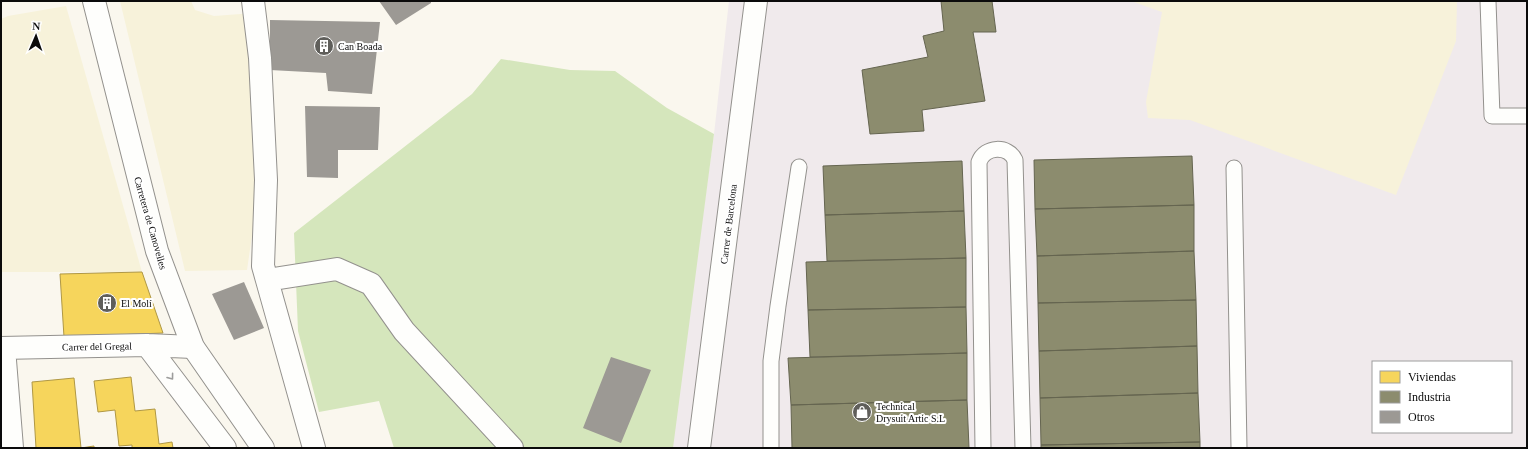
<svg xmlns="http://www.w3.org/2000/svg" width="1528" height="449" font-family="'Times New Roman',serif">
<style>
.industrial{fill:#f0eaec;fill-rule:evenodd}
.farmland{fill:#f7f2da}
.forest{fill:#d5e6bc}
.homes{fill:#f6d55c;stroke:#b09844}
.industry{fill:#8c8c6e;stroke:#656550}
.building{fill:#9c9994}
.lines{fill:none;stroke-linecap:round;stroke-linejoin:round}
.service-casing{stroke:#93918d;stroke-width:17}
.minor-casing{stroke:#93918d;stroke-width:24}
.tertiary-casing{stroke:#93918d;stroke-width:24}
.service{stroke:#fefefc;stroke-width:15}
.minor{stroke:#fefefc;stroke-width:22}
.tertiary{stroke:#fefefc;stroke-width:22}
.oneway{stroke:#9d9d9c}
.labels{text-anchor:middle;stroke-width:4;stroke-linejoin:round;paint-order:stroke}
.poi-label{font-size:10px;fill:#0b0b0b;stroke:#fff;text-anchor:start}
.street-label{font-size:10px;fill:#0b0b0b;stroke:#fff}
</style>
<rect width="100%" height="100%" fill="#faf7ee"/>
<path class="industrial" d="M729,1H1527V448H671L714,134ZM1373,362H1511V432H1373Z"/>
<path class="farmland" d="M120,1H191L195,10L214,16L254,13L265,147L247,270L185,271Z
M1131,1H1457L1456,41L1396,195L1190,120L1148,118L1146,102L1162,12Z
M66,6L142,272H1V19L8,16Z"/>
<path class="forest" d="M501,59L570,70L615,71L667,108L714,134L673,448H394L379,401L319,412L298,331L294,233L472,94Z"/>
<path class="homes" d="M142,272L163,333L64,337L60,274Z
M131,377L135,411L155,409L159,444L172,442L173,448H132V445L119,446L115,410L98,412L94,381Z
M74,378L81,448L94,446V448H36L32,382Z"/>
<path class="industry" d="M941,1H992L996,32H973L985,101L922,110L924,131L870,134L862,70L928,57L923,36L944,31Z
M1192,156L1194,205L1035,209L1034,160Z
M962,161L964,211L825,215L823,166Z
M1194,205V251L1037,256L1035,209Z
M964,211L966,258L827,261L825,215Z
M1194,251L1196,300L1038,303L1037,256Z
M966,258V307L808,310L806,262Z
M1196,300L1197,346L1039,351L1038,303Z
M966,307L967,353L810,357L808,310Z
M1197,346L1198,393L1040,398L1039,351Z
M967,353V400L791,405L788,358Z
M1198,393L1200,442L1041,445L1040,398Z
M967,400L969,448H792L791,405Z
M1200,442V448H1041V445Z"/>
<path class="building" d="M379,1H431V3L396,25Z
M270,20L380,22L372,94L328,91L326,73L270,70Z
M305,106L380,107L378,150H338V178L307,177Z
M244,282L264,328L234,340L212,294Z
M611,357L651,370L621,443L583,428Z"/>
<g class="lines">
<defs>
<path id="service" d="M1488,1L1492,116H1527
M1234,168L1239,448
M771,448V361L778,306L799,167
M983,448L979,162C985,146 1008,145 1015,160L1023,448"/>
<path id="minor" d="M253,1L260,58L266,180L263,266L314,448
M267,280L337,269L371,284L404,331L512,448
M147,345L225,448
M1,348L147,345L193,347
M4,348L12,448
M699,448L756,1"/>
<path id="tertiary" d="M94,1L157,251L193,347L263,448"/>
</defs>
<use href="#service" class="service-casing"/>
<use href="#minor" class="minor-casing"/>
<use href="#tertiary" class="tertiary-casing"/>
<use href="#service" class="service"/>
<use href="#minor" class="minor"/>
<use href="#tertiary" class="tertiary"/>
</g>
<defs><path id="oneway-chevron" d="M-2-3.5L2.5 0L-2 3.5" fill="none" stroke-width="1.6" stroke-linecap="round" stroke-linejoin="round"/></defs>
<use class="oneway" href="#oneway-chevron" transform="translate(171 377) rotate(53)"/>
<defs>
<symbol id="building-disc" viewBox="-11 -11 22 22"><circle r="9.5" fill="#5f5e5a" stroke="#fff"/><path d="M-4-6H4V6H1V3H-1V6H-4ZM-2.5-4.3h1.7v1.8h-1.7ZM.8-4.3h1.7v1.8H.8ZM-2.5-1h1.7V.8h-1.7ZM.8-1h1.7V.8H.8Z" fill="#fff"/></symbol>
<symbol id="shop-disc" viewBox="-11 -11 22 22"><circle r="9.5" fill="#5f5e5a" stroke="#fff"/><path d="M-5-2.5h2.3a2.7 3.5 0 0 1 5.4 0H5L5.5 6h-11ZM-1.5-2.5h3a1.5 2.3 0 0 0-3 0Z" fill="#fff"/></symbol>
</defs>
<g fill-rule="evenodd">
<use href="#building-disc" x="313" y="35" width="22" height="22"/>
<use href="#building-disc" x="96" y="292" width="22" height="22"/>
<use href="#shop-disc" x="851" y="401" width="22" height="22"/>
</g>
<g class="labels">
<g class="poi-label">
<text x="338" y="50">Can Boada</text>
<text x="121" y="307">El Molí</text>
<text x="876" y="410">Technical<tspan x="876" dy="12">Drysuit Artic S.L</tspan></text>
</g>
<g class="street-label">
<text transform="translate(151 223) rotate(74)" y="4">Carretera de Canovelles</text>
<text transform="translate(728 224) rotate(-83)" y="4">Carrer de Barcelona</text>
<text transform="translate(97 346) rotate(-1)" y="4">Carrer del Gregal</text>
</g>
</g>
<rect width="1528" height="449" fill="none" stroke="#0b0b0b" stroke-width="4"/>
<rect x="1372" y="361" width="140" height="72" fill="#ffffff" stroke="#9d9d9d"/>
<rect x="1380" y="371" width="20" height="12" fill="#f6d55c" stroke="#9d9d9d"/>
<text x="1408" y="381" font-size="12" fill="#0b0b0b">Viviendas</text>
<rect x="1380" y="391" width="20" height="12" fill="#8c8c6e" stroke="#9d9d9d"/>
<text x="1408" y="401" font-size="12" fill="#0b0b0b">Industria</text>
<rect x="1380" y="411" width="20" height="12" fill="#9c9994" stroke="#9d9d9d"/>
<text x="1408" y="421" font-size="12" fill="#0b0b0b">Otros</text>
<g transform="translate(36 36) rotate(2)" stroke="#ffffff" stroke-width="3" paint-order="stroke">
<path d="M0-3L7 15L0 10L-7 15Z" fill="#0b0b0b"/>
<text y="-6" font-size="11" font-weight="bold" text-anchor="middle" fill="#0b0b0b">N</text>
</g>
</svg>
